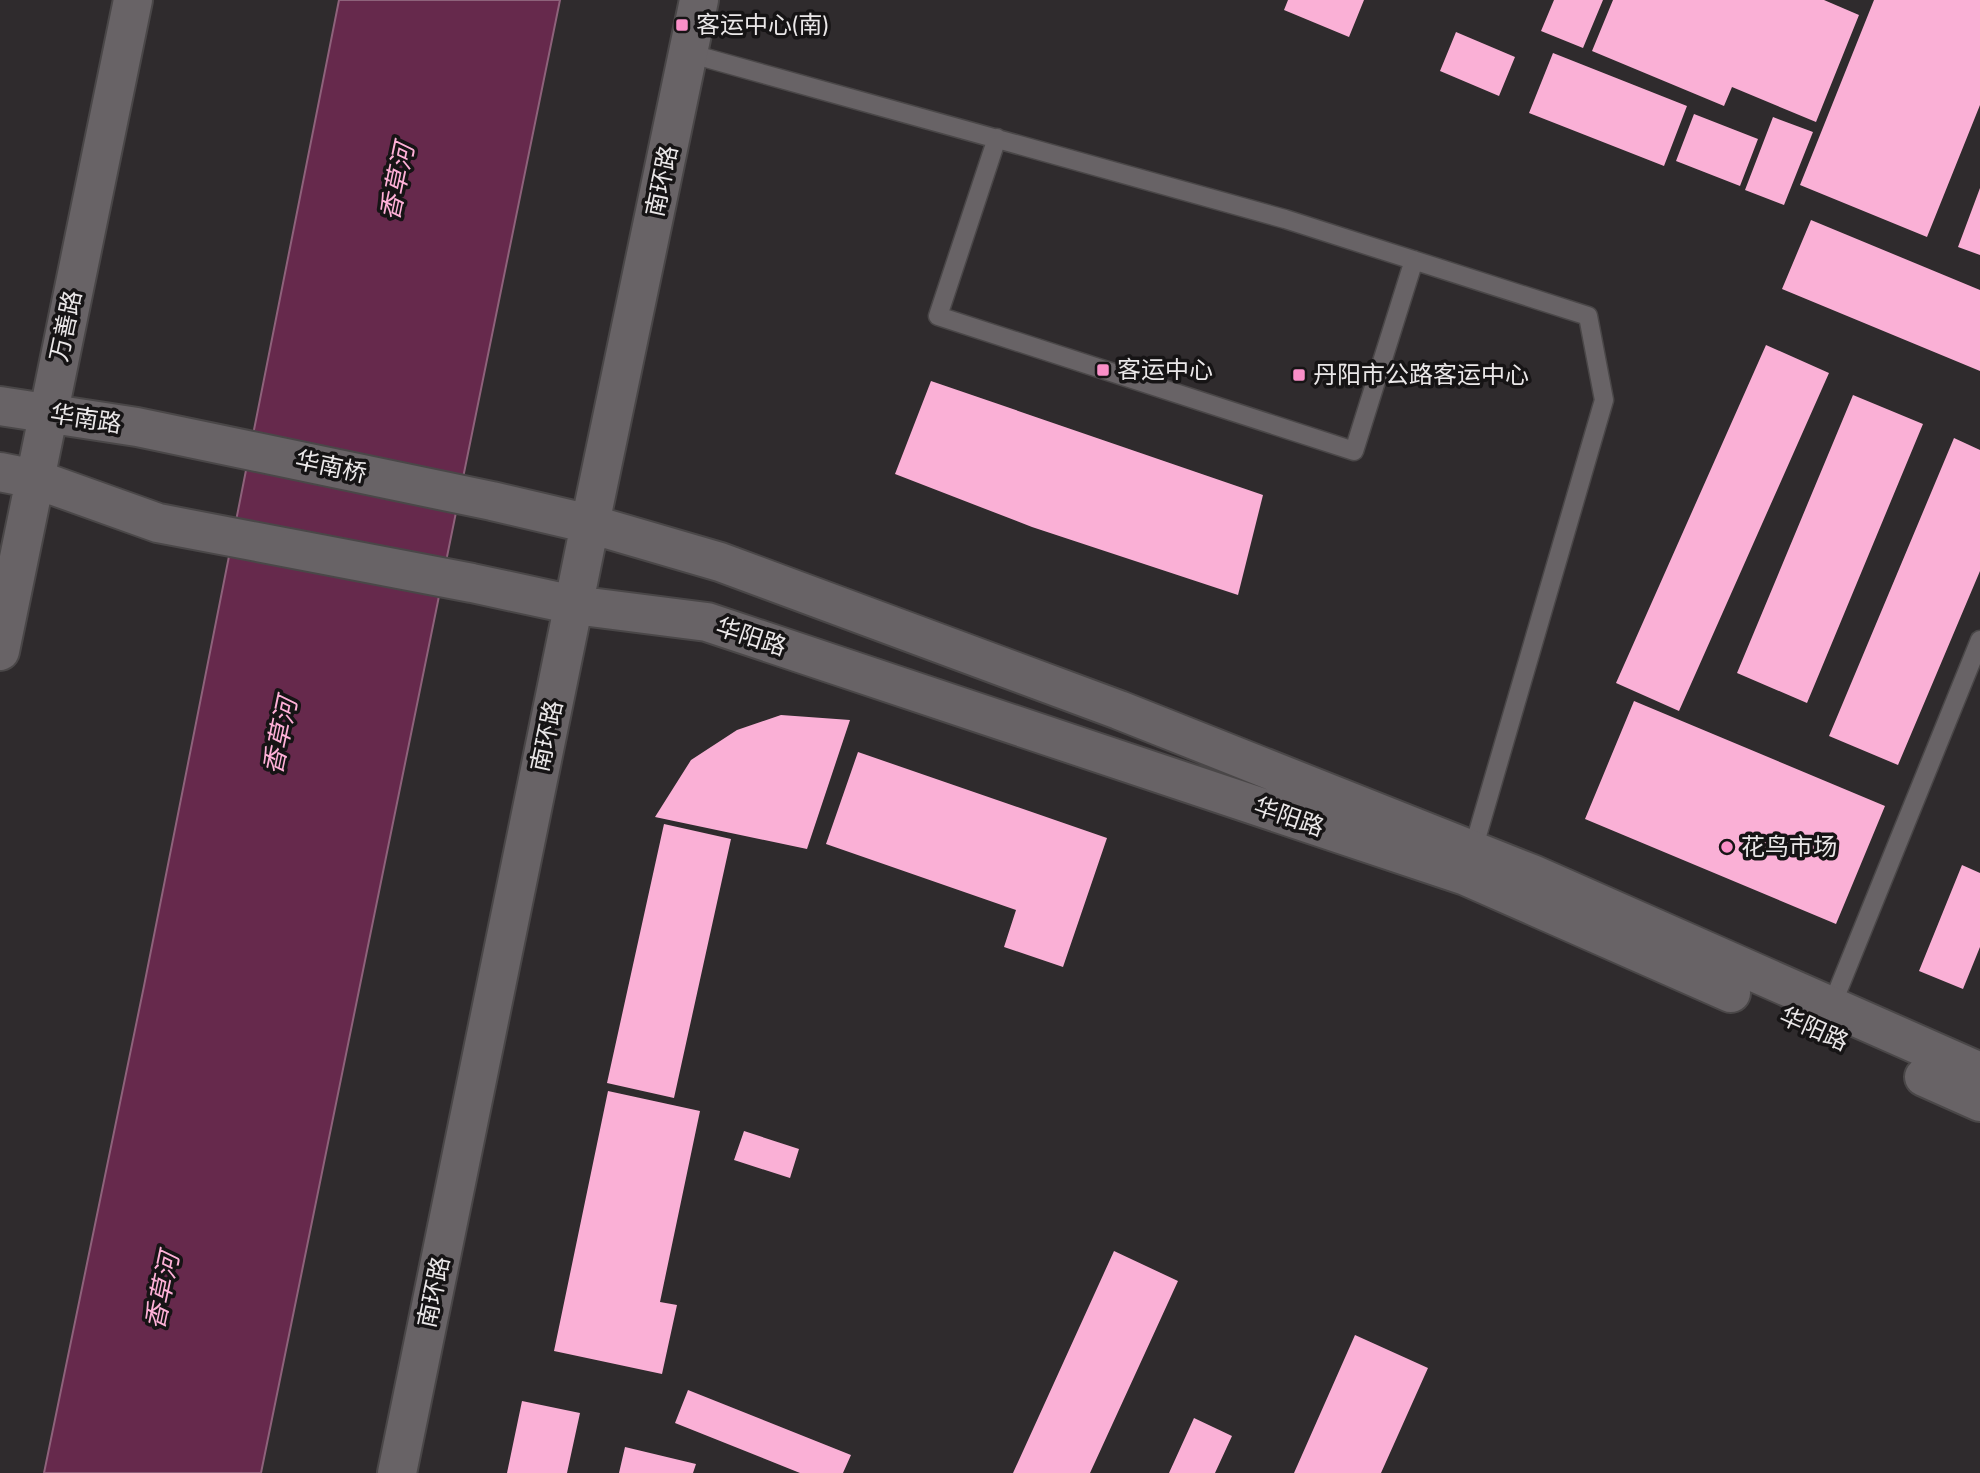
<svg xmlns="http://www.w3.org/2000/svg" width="1980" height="1473" font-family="'Titillium Web','Noto Sans SC',sans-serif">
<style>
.water{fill:#66294c;stroke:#8e627b;stroke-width:2}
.building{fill:#fab0d6}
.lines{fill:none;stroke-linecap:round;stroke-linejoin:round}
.service-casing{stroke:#4a4748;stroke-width:21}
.secondary-casing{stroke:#4a4748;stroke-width:42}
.service{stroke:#686366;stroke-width:18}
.secondary{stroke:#686366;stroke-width:38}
.poi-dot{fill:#fa8fc8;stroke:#161415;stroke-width:2.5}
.labels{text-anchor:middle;stroke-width:7;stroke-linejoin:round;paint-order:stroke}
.poi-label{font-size:24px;fill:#eae7e8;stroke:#161415;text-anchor:start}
.street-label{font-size:24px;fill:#eae7e8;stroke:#161415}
.water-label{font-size:26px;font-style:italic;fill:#ffb1d8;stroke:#161415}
</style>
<rect width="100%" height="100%" fill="#2f2b2d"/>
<path class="water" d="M339,0H560L261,1473H44L144,986Z"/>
<path class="building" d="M1288,0H1364L1349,37L1284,10Z
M1554,0H1603L1583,48L1541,31Z
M1613,0H1824L1859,15L1816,122L1732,87L1724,106L1592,51Z
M1874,0H1980V105L1927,237L1800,185Z
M1456,32L1515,57L1499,96L1440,71Z
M1553,53L1687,106L1664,166L1529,113Z
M1694,114L1758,139L1740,186L1676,161Z
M1773,117L1813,132L1784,205L1745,190Z
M1980,188V255L1958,247Z
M1811,220L1980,290V371L1782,289Z
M1766,345L1829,373L1679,711L1616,683Z
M931,381L1263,495L1238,595L1032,527L895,474Z
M1853,395L1923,424L1807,703L1737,673Z
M1954,438L1980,450V571L1898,765L1829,736Z
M1634,701L1885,806L1836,924L1585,819Z
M781,715L850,720L807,849L655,817L691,760L737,730Z
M858,752L1107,838L1063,967L1004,947L1016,910L826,844Z
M664,824L731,839L674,1098L607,1083Z
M1962,865L1980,873V947L1963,989L1919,971Z
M608,1091L700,1111L660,1302L677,1305L662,1374L554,1351Z
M744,1131L799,1149L790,1178L734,1160Z
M1114,1251L1178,1281L1090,1473H1013Z
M1355,1335L1428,1368L1381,1473H1294Z
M688,1390L851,1455L843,1473H800L675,1423Z
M522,1401L580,1413L567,1473H507Z
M1194,1418L1232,1436L1215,1473H1169Z
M625,1447L696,1464L693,1473H619Z"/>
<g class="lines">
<defs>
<path id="service" d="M688,53L1285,219L1588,316L1604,400L1472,853
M997,138L938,316L1354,451L1414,260
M1821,1032L1980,640"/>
<path id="secondary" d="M0,406L137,427L492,501L590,524L720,562L1119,710L1532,874L1980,1072
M0,472L35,479L158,523L472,583L574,605L707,622L1466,876L1731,993
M0,651L133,0
M1924,1077L1980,1102
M397,1473L590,524L699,0"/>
</defs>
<use href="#service" class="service-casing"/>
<use href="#secondary" class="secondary-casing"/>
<use href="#service" class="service"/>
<use href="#secondary" class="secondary"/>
</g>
<g class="poi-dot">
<rect x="675" y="18" width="14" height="14" rx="3.5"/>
<rect x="1096" y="363" width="14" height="14" rx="3.5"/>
<rect x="1292" y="368" width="14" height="14" rx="3.5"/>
<circle cx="1727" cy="847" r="7"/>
</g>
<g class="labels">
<g class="poi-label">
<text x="696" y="33">客运中心(南)</text>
<text x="1117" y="378">客运中心</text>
<text x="1313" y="383">丹阳市公路客运中心</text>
<text x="1741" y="855">花鸟市场</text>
</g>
<g class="street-label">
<text transform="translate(662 181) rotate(-78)" y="8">南环路</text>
<text transform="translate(66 326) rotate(-78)" y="8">万善路</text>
<text transform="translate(86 419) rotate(9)" y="8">华南路</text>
<text transform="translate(331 467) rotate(12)" y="8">华南桥</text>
<text transform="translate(751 637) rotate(18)" y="8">华阳路</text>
<text transform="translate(547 736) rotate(-78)" y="8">南环路</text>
<text transform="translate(1289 817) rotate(19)" y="8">华阳路</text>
<text transform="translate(1814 1029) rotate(24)" y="8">华阳路</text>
<text transform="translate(434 1292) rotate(-78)" y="8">南环路</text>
</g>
<g class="water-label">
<text transform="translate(397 182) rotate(-78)" y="9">香草河</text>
<text transform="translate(280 736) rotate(-78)" y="9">香草河</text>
<text transform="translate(162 1291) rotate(-78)" y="9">香草河</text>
</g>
</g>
</svg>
